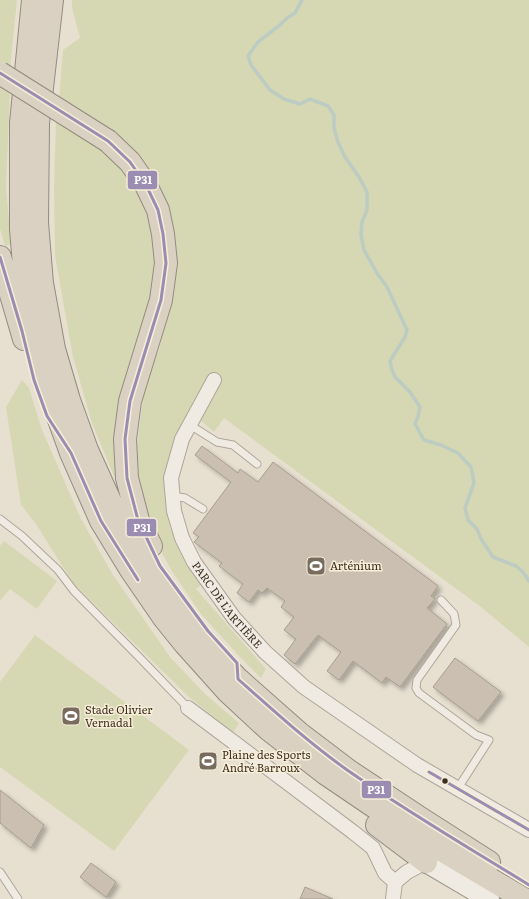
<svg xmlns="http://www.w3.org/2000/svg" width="529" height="899" font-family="Literata,serif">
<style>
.green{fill:#d6d7b3}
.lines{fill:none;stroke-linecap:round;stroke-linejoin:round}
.stream{stroke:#bcccc2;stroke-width:3.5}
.building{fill:#cbbfb2;stroke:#a89c90;filter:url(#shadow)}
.lane-casing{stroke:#ada599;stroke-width:9}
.street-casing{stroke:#ada599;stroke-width:16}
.secondary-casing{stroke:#9c958a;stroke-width:22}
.highway-casing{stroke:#928b80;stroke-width:24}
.lane{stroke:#efebe3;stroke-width:7}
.street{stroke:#efebe3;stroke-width:14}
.secondary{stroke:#efebe3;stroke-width:20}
.highway{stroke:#dad1c2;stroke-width:22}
.highway-bridge-casing{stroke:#928b80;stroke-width:24;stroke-linecap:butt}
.highway-bridge{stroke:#dad1c2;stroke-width:22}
.bus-1-casing{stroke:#f7eed8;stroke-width:6}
.bus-1{stroke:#9b8cb2;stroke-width:3}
.bus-dot{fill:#3d2e20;stroke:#f7eed8;stroke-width:1.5}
.labels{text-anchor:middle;stroke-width:3;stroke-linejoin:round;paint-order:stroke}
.poi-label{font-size:11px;fill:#3d2e20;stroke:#f7eed8;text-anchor:start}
.street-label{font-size:11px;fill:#3d2e20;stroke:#f7eed8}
.line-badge{stroke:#f7eed8;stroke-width:1.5}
.badge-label{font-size:11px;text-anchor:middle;font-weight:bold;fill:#fff}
</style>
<defs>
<filter id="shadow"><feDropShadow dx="3.5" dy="3.5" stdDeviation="2" flood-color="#0004"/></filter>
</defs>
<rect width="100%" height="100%" fill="#e7e0d1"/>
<path class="green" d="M0,0H17L10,69L0,63Z
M72,0H529V647L481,607L224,418L214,432L200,420L166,487L170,528L204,583L196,589L266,669L261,678L241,658L201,614L172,571L147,526L134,471L144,388L160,347L173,269L153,184L59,100L63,50L80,38L72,8Z
M0,86L10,92L6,187L11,244L5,246L0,229Z
M56,121L99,146L125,168L143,200L155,239L157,276L118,486L92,423L73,357L55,256L54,190Z
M22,380L29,388L42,430L81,519L113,575L170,657L204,693L239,723L233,733L188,696L73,583L36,524L21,505L6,407Z
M4,541L57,581L37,609L10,589L0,601V546Z
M35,635L189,750L114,851L0,767V682Z"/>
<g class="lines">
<path class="stream" d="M302,0L295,13L287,18L280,25L258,42L248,56L251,65L270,90L284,99L300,104L310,99L328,106L334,115V128L338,142L345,157L359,177L367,192V210L362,222L361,235L364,250L377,273L387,287L407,330L405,337L390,361L392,370L395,377L410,392L420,407L418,417L415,424L424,440L441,445L458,453L471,467L474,483L465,508L468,520L477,529L481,539L493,557L516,566L523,572L529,581"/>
</g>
<path class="building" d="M202,446L238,473L240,469L258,482L273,462L438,586L431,596L435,599L427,608L447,624L400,687L386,677L382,683L353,661L339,680L327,671L341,652L318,635L295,664L284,655L296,639L284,630L294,617L281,607L285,601L267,588L262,593L258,590L249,602L237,593L243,584L219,566L222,563L194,542L199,537L193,533L231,482L195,455Z
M455,658L501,692L478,721L433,687Z
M0,790L44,825L31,848L0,823Z
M91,863L116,882L106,897L80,877Z
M305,887L333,899H300Z"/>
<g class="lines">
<defs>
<path id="lane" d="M190,425L217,442L233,445L257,464
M173,496L185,498L203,509
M0,519L22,536L58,570L74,591L139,657L188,708
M441,600L454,614L456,625L417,680L416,688L419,693L476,735L489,740L458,788
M0,872L18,899"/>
<g id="street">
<path id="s1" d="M214,380L182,439L171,478L174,511L182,538L194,562L234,618L265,652L304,687L417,765L529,830"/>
<path d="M188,708L353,832L373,848L385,873L395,882"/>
<path d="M395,882L407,872L426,862"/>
<path d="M393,899L395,882"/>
</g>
<path id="secondary" d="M426,862L489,899"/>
<path id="highway" d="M33,0L21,123V229L25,277L44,378L71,453L101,521L131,570L164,618L185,644L228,692L268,729L326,774L416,835L524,899
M52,0L38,123L37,223L42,283L54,349L69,400L87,450L111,503L142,558L180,613L214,654L238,679L299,733L349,771L423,820L489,862
M108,141L130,162L146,185L158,210L163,234L166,263L161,300L130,401L125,439L127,478L138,520L151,546
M0,257L24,339
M377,825L426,862"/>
</defs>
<use href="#lane" class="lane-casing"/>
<use href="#street" class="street-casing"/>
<use href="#secondary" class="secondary-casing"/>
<use href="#highway" class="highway-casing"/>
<use href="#lane" class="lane"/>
<use href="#street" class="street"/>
<use href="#secondary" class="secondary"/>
<use href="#highway" class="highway"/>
<defs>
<path id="highway-bridge" d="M0,73L108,141"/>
</defs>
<use href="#highway-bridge" class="highway-bridge-casing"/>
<use href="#highway-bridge" class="highway-bridge"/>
<defs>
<path id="bus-1" d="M0,73L108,141L130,162L146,185L158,210L163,234L166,263L161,300L130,401L125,439L127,478L138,520L160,566L208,631L237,663L238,679C274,711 310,744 350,772C408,812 469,848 529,885
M0,257L22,331L34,380L47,416L71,453L101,521L138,580
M429,772L529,830"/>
</defs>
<use href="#bus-1" class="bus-1-casing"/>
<use href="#bus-1" class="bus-1"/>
</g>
<defs>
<symbol id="stadium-square" viewBox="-11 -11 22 22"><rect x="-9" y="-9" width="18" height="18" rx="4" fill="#786c5e" stroke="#f7eed8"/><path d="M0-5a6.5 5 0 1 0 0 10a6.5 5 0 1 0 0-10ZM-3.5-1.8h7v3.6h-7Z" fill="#fff"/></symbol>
</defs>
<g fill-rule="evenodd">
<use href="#stadium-square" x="305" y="555" width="22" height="22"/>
<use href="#stadium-square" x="60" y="705" width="22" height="22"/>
<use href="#stadium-square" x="197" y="750" width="22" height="22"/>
</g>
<circle class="bus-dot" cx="445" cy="781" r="3.5"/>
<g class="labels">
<g class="poi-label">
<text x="330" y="570">Arténium</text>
<text x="85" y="714">Stade Olivier<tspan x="85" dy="13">Vernadal</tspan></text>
<text x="222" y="759">Plaine des Sports<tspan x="222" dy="13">André Barroux</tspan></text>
</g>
<g class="street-label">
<text dy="4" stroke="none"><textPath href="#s1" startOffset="250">PARC DE L'ARTIÈRE</textPath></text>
</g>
</g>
<g class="line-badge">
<rect x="127" y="170" width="31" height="20" rx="4" fill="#9b8cb2"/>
<rect x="126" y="518" width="31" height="19" rx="4" fill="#9b8cb2"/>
<rect x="361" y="780" width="31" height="19" rx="4" fill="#9b8cb2"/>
</g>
<g class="badge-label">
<text x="143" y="184">P31</text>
<text x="142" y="532">P31</text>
<text x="376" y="794">P31</text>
</g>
</svg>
